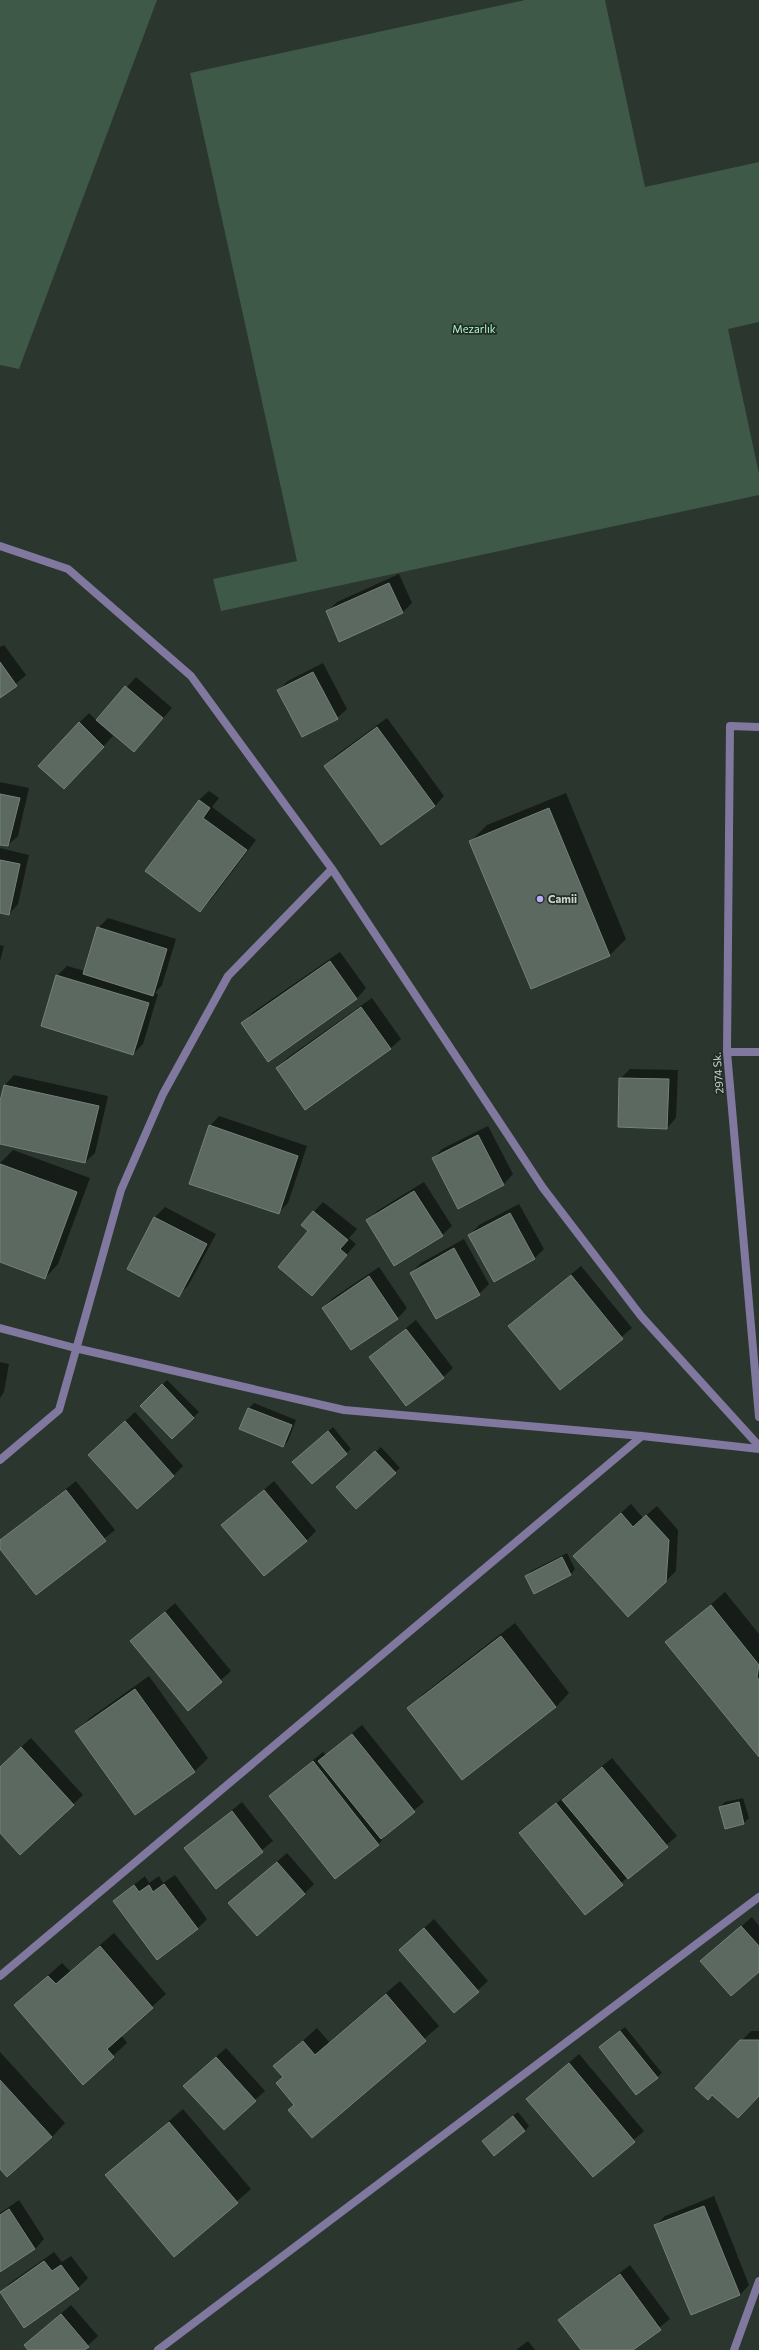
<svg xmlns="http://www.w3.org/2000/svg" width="759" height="2350" font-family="Commissioner,sans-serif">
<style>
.green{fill:#3e5948}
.shadow{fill:#0007}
.building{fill:#5c6960;stroke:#75827a}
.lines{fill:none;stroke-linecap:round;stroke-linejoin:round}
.minor{stroke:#80789f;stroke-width:8}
.poi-dot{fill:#bbaaf6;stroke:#212c25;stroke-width:1.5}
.labels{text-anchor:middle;stroke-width:3.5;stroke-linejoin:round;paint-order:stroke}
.park-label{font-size:11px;fill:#abf9ca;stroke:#212c25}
.poi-label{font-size:11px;font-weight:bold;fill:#ced5d1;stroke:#212c25;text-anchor:start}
.street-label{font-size:11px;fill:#ced5d1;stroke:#212c25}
</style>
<rect width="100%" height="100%" fill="#2a362e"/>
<path class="green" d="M0,0H157L19,369L0,365Z
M525,0H605L645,187L759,162V322L728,329L759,474V495L221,611L213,579L297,561L190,73Z"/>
<path class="shadow" d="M399,574L412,603L402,613L327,612L337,602Z
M4,645L26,675L0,697V647Z
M323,663L347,709L337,718L278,690L288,681Z
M136,677L172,708L134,751L100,721L99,723L113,736L73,778L79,723L89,713L97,721Z
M387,718L444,796L435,806L325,766L335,756Z
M0,782L29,788L18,836L8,845L0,843Z
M209,791L219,798L212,807L256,840L210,901L200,911L199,800Z
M566,793L626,939L610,955L471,841L487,825Z
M0,848L29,855L18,904L9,914L0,912Z
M108,918L176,939L162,985L155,993L158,994L143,1044L133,1054L57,976L67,966L85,971L98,928Z
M0,945L4,946L0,961Z
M340,952L366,988L357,998L268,1060L243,1023L252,1013Z
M372,998L401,1039L391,1048L305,1108L277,1068L287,1058Z
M630,1069L678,1070L676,1118L667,1128L620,1079Z
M14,1075L108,1096L95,1153L85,1162L0,1143V1105L5,1085Z
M219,1116L307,1146L288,1203L278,1213L210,1126Z
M488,1126L513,1174L504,1184L458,1207L433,1158L442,1149Z
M13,1150L90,1178L58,1264L45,1278L0,1261V1163Z
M424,1182L452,1226L442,1235L367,1221L377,1211Z
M323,1202L357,1229L349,1238L356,1244L312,1295L310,1231L302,1225Z
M519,1204L544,1249L535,1258L495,1280L470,1235L479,1225Z
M165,1207L216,1234L188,1286L178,1295L128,1269L155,1217Z
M464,1239L489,1284L479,1294L437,1318L411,1273L421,1263Z
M581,1266L632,1328L560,1388L509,1326Z
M379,1267L407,1308L398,1318L351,1349L323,1308L333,1298Z
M416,1320L453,1368L443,1377L370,1357Z
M0,1362L9,1364L4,1392L0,1398Z
M167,1380L199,1412L172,1438L141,1406Z
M254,1403L296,1420L288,1441L283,1446L241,1429L249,1408Z
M135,1412L183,1466L173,1476L89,1455Z
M333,1427L351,1449L312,1483L299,1457Z
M381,1447L400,1468L395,1472L342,1482Z
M76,1481L115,1530L36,1593L0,1547V1541Z
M274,1481L316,1531L306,1541L223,1525Z
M631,1504L643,1518L657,1506L678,1530L676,1571L666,1581L584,1546Z
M567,1553L575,1569L571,1574L535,1593L526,1576L531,1571Z
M725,1592L759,1634V1756L667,1643Z
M175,1603L231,1671L188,1709L132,1641Z
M515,1623L569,1693L556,1707L409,1708L422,1695Z
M149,1676L208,1758L194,1772L77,1731L90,1718Z
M362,1725L424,1802L387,1833L379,1844L335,1878L270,1796L323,1752L326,1755Z
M31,1738L83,1795L20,1854L0,1832V1767Z
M612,1758L677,1836L585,1913L520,1833Z
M743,1798L749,1818L744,1823L726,1828L720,1807L725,1802Z
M242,1802L273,1841L216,1887L186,1848Z
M287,1853L314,1884L304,1894L230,1903Z
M175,1875L207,1919L198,1928L114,1901L145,1876L149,1883L159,1876L163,1883Z
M752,1917L759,1926V1971L702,1961Z
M434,1919L488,1981L454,2012L410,1941Z
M114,1933L166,1994L121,2035L127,2043L83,2083L15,2005L62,1963L70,1971Z
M400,1981L439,2026L312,2137L295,2105L284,2076L275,2066L317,2028L329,2042Z
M625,2027L662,2073L657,2077L605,2043Z
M751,2031H759V2095L713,2093L741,2041Z
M226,2048L265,2091L255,2100L194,2076Z
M0,2052L65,2123L52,2137L0,2168Z
M579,2054L644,2131L593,2176L528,2099Z
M183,2109L251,2189L175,2255L106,2175Z
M518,2112L529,2126L525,2131L488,2136Z
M714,2196L749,2285L740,2295L656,2225L665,2216Z
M19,2200L44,2239L35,2249L0,2271V2213Z
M54,2252L62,2262L71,2256L88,2278L78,2288L25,2327L0,2293L10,2283Z
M630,2265L670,2319L631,2350H582L560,2320L570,2311Z
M71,2305L98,2336L83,2350H30L25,2345Z
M528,2341L535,2350H516Z"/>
<path class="building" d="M389,583L403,613L339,642L326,611Z
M0,662L17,686L0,698Z
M313,672L338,719L302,737L277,690Z
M125,686L163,718L134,752L96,720Z
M79,722L104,747L64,789L38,766Z
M377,727L435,806L381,845L324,766Z
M0,794L20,798L8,846L0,845Z
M199,800L210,808L203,818L247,850L200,912L145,871Z
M549,808L610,956L531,989L469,841Z
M0,860L20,864L9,915L0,913Z
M97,927L167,949L153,996L83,974Z
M330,961L357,999L268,1062L241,1023Z
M56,975L149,1003L133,1055L41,1026Z
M361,1007L391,1049L305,1110L276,1068Z
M619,1078L669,1079L667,1129L618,1127Z
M4,1085L99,1106L85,1163L0,1144V1101Z
M209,1125L298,1156L279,1214L189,1184Z
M478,1135L504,1185L458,1209L432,1158Z
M0,1164L77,1192L45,1279L0,1262Z
M414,1191L443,1236L394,1266L366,1220Z
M313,1211L348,1240L340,1249L347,1255L312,1296L278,1267L308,1231L301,1225Z
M510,1213L535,1259L494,1282L468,1235Z
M154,1217L207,1244L179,1297L127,1269Z
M454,1248L480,1295L436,1319L410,1273Z
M571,1275L623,1339L560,1390L508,1326Z
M369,1276L398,1319L351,1350L322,1308Z
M406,1329L444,1378L406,1406L369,1357Z
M162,1384L194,1418L172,1439L140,1406Z
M248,1408L292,1425L283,1447L239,1429Z
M125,1421L174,1476L137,1509L88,1455Z
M328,1431L347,1454L312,1484L292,1462Z
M375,1451L396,1473L356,1509L336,1487Z
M66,1490L106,1541L36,1595L0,1549V1540Z
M264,1490L307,1541L264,1576L221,1525Z
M621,1513L633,1527L646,1515L669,1540L666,1582L628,1617L573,1556Z
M562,1557L571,1575L534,1594L525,1576Z
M711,1605L759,1665L757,1677L759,1680V1757L665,1642Z
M165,1612L222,1682L188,1711L130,1641Z
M501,1636L556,1707L462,1780L407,1708Z
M135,1689L195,1772L135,1815L75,1731Z
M352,1734L415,1812L381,1839L318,1761Z
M21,1747L74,1805L20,1855L0,1833V1767Z
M313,1761L379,1845L335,1879L269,1796Z
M602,1767L668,1847L628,1879L562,1800Z
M739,1802L744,1824L725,1829L719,1807Z
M556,1803L623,1885L585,1915L519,1833Z
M232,1811L263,1852L216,1889L184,1848Z
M277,1862L305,1894L257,1936L228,1903Z
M164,1884L198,1929L157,1960L113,1901L134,1885L139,1892L149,1885L153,1892Z
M741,1926L759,1946V1972L731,1996L700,1961Z
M424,1928L479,1992L454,2013L399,1950Z
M100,1946L153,2008L107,2049L114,2057L83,2085L14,2005L48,1976L56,1984Z
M386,1994L426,2041L312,2138L288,2110L294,2105L276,2083L283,2077L273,2066L303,2041L315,2055Z
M620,2031L658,2078L636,2095L599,2047Z
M740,2040H759V2096L738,2118L712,2095L708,2100L695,2088Z
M216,2057L256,2101L224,2130L183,2086Z
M569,2063L635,2142L593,2177L526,2099Z
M0,2080L52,2137L7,2177L0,2169Z
M513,2116L525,2131L494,2156L482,2141Z
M169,2122L238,2203L174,2257L105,2175Z
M704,2206L740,2295L691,2315L654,2225Z
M9,2209L35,2249L0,2272V2215Z
M44,2261L52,2271L61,2265L79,2289L24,2328L0,2292Z
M620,2274L661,2330L633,2350H581L558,2320Z
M61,2314L89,2347L84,2350H28L24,2345Z"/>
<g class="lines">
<path class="minor" d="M0,546L68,569L191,676L332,869L543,1188L641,1316L759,1446
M759,727L730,726L727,1052L759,1417
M727,1052H759
M0,1328L75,1348L344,1410L642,1436L759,1449
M0,1460L59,1410L121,1190L163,1094L228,976L332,869
M0,1976L642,1436
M158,2350L759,1897
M734,2350L759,2281"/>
</g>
<circle class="poi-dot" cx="540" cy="899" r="4"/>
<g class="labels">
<g class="park-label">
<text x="474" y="333">Mezarlık</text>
</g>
<g class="poi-label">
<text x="548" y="903">Camii</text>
</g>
<g class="street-label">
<text transform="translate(718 1073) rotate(-94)" y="4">2974 Sk.</text>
</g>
</g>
</svg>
